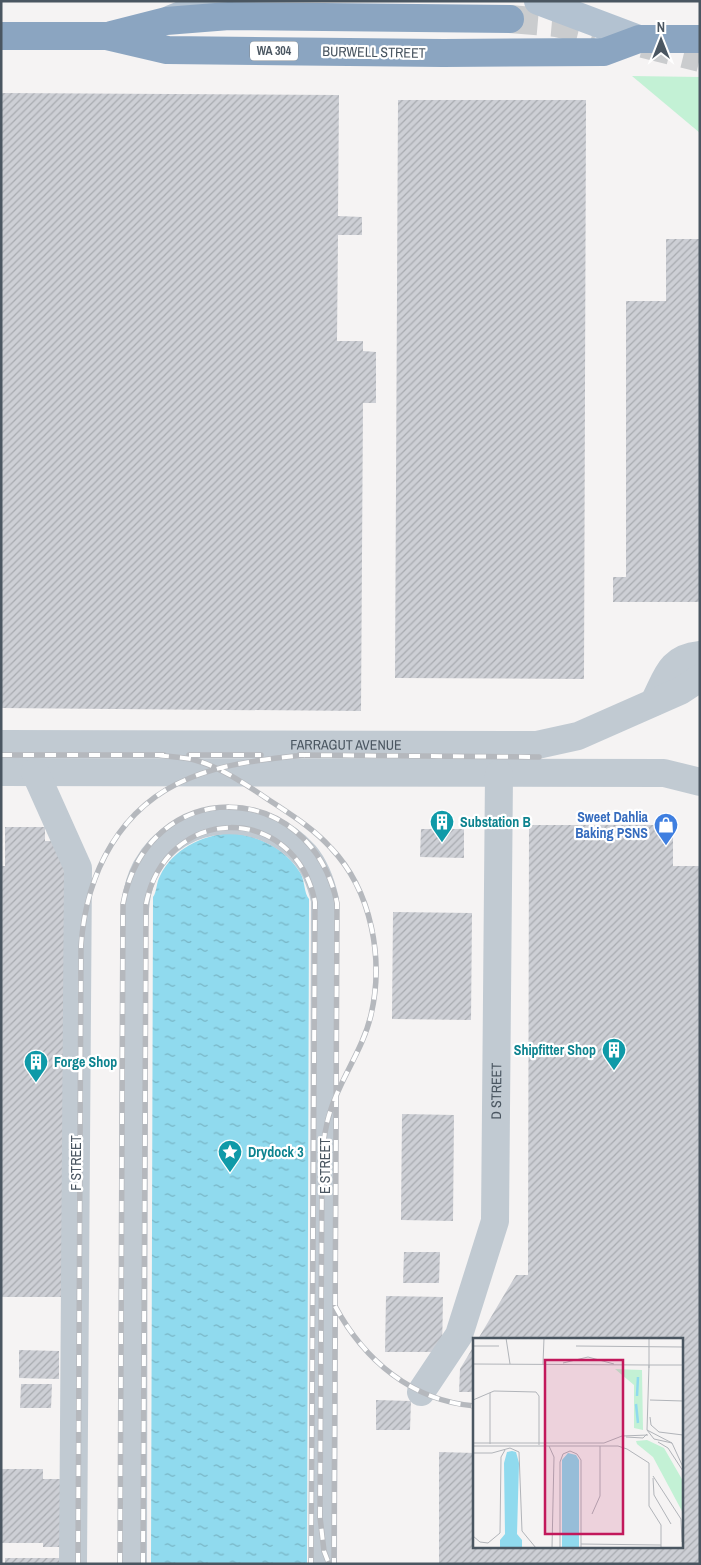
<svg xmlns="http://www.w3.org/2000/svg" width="701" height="1565" font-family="'Archivo Narrow',sans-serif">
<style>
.green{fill:#c3f1d5}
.water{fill:url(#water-ripples)}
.building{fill:url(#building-hatch)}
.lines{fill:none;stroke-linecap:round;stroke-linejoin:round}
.highway-tunnel{stroke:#caccce;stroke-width:28;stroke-dasharray:28 14;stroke-linecap:butt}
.minor{stroke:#c1cad2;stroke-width:28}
.major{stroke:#b3c2d1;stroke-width:28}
.highway{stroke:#8ba5c1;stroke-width:28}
.rail-casing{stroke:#b5b8bd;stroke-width:5.5}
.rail{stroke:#fff;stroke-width:4;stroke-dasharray:11;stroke-linecap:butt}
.labels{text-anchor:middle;stroke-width:4.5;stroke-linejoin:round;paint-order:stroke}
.shield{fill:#fff;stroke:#808990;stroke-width:1}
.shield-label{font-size:12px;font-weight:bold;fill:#4a5661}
.street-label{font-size:14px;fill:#4a5661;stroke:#fff}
.shop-label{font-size:14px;font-weight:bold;fill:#366cbe;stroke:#fff;text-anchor:end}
.culture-label{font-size:14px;font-weight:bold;fill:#0d838f;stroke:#fff;text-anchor:start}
.inset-river{fill:none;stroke:#90daee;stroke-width:2.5}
.inset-road{fill:none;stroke:#b1b4b9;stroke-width:1}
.view{fill:#c2185b;fill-opacity:0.15;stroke:#c2185b;stroke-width:2.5}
.inset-edge{fill:none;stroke:#4a5661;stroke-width:2.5}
</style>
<defs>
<pattern id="water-ripples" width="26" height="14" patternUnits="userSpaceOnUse" patternTransform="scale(1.25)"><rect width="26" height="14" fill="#90daee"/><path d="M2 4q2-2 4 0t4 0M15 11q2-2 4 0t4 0" fill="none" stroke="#78b4c4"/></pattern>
<pattern id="building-hatch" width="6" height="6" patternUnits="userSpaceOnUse" patternTransform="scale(1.25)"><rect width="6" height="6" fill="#cdcfd5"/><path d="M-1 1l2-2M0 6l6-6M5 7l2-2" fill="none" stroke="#a8abb0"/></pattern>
</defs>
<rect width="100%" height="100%" fill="#f5f3f3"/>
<path class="green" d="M632,76L700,77V133Z"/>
<path class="water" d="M229,833C258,835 286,848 301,874C305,882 304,893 309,899L307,1564H151L153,897C157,892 156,883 160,876C173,849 201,836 229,833Z"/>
<path class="building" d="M1,93L339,95L338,216L362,217V235H338L337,341H363V351L376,352V403H363L361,711L1,708Z
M398,100H586L584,679L395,678Z
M666,239H700V602H613V577H626V301H666Z
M529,825H673V866H700V1564H439V1452L475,1453V1546H682V1339H478L516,1275H528Z
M5,827H45V841H58L66,849L70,1297H1V866H5Z
M421,829H464V858L420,857Z
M393,912L472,913L471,1020L392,1019Z
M402,1114L454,1115L453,1221L401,1220Z
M404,1252H440L439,1283H403Z
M386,1296L443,1297L442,1352H385Z
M475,1344V1392H459L460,1369Z
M19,1350L59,1351V1379L19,1378Z
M21,1384H52L51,1408H20Z
M376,1400L411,1401L410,1430H376Z
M1,1469H43V1479H64V1547H43V1543H2Z
M5,1558H60V1564H5Z"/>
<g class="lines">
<path class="highway-tunnel" d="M510,19L556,23L596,33
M643,44L700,58"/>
<g class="minor">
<path d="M654,702C667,677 669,658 700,655"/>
<path id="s1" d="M1,744L537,745L578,736L680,691L700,678"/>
<path d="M1,772L664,773L700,782"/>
<path d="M35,772L78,868L73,1564"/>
<path id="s2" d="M421,1392L459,1335L495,1221L499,774"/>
<path d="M133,1564L134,935C134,912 135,889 146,868C179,809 262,805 305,855C316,868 321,883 325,900L323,1564"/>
</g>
<path class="major" d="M538,1L639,39
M171,19L216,1"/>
<path class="highway" d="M111,35L166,21L229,16L510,19
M1,36H107L167,50L443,53L604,52L639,39H700"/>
<defs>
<path id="rail" d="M1,755H164
M158,755C170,757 183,757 195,760C223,768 248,786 272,802C293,816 314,829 331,848C372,891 384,959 371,1015C363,1049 342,1076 331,1109C325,1126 323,1143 322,1161L320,1517L324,1551L329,1564
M189,755H261
M299,755L539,757
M335,1306C364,1360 412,1401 475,1406
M78,1564L81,946C86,873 120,806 190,778C226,763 267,759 305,755
M120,1564L123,904C147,774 310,776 337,903L334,1564
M143,1564L146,904C166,803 295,802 315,902L311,1564"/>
</defs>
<use href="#rail" class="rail-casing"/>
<use href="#rail" class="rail"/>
</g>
<defs>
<symbol id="building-pin" viewBox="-11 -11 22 30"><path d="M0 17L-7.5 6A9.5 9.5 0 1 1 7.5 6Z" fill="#0f9aa8" stroke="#fff"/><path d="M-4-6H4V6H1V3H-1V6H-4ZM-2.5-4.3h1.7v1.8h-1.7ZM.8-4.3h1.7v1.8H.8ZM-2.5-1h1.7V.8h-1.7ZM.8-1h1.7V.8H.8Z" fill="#fff"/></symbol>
<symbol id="shop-pin" viewBox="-11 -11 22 30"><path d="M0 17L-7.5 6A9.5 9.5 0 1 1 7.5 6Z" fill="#3f7fe0" stroke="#fff"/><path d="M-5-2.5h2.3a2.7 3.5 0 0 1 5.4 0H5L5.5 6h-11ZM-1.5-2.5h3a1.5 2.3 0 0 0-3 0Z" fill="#fff"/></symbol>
<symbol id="sight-pin" viewBox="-11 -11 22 30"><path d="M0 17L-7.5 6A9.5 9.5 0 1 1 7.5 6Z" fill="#0f9aa8" stroke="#fff"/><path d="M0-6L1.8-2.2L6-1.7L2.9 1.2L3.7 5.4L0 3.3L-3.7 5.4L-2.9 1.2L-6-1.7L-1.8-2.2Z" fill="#fff"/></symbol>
</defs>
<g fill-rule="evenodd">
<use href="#building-pin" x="428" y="808" width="28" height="38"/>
<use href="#shop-pin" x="652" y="811" width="28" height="38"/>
<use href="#building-pin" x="600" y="1036" width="28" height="38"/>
<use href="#building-pin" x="22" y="1048" width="28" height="38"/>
<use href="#sight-pin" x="216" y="1138" width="28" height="38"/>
</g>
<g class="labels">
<rect class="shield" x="250" y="41.5" width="48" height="19" rx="4"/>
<g class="shield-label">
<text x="274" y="55">WA 304</text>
</g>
<g class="street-label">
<text transform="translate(374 52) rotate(1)" y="5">BURWELL STREET</text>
<text dy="5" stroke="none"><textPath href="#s1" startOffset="345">FARRAGUT AVENUE</textPath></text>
<text dy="5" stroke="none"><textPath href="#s2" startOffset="318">D STREET</textPath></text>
<text transform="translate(76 1163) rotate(-90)" y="5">F STREET</text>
<text transform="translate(325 1166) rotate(-90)" y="5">E STREET</text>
</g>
<g class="shop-label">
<text x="648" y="822">Sweet Dahlia<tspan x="648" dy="16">Baking PSNS</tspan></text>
</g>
<g class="culture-label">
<text x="460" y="827">Substation B</text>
<text x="596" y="1055" text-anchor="end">Shipfitter Shop</text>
<text x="54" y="1067">Forge Shop</text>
<text x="248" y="1157">Drydock 3</text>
</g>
</g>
<g transform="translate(473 1338)">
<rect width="210" height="210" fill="#f5f3f3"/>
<path d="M142,31L169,32L170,92L161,90V47ZM174,102L191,110L210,143V175L180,119L164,106L163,103Z" fill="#c3f1d5"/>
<path d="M39,113L43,114L46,125L44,196L49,202V210H27V202L32,196L31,125L34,114ZM95,115L103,117L106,122V210H89V122Z" fill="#90daee"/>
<path class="inset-river" d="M164,58L165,39M163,66L165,85"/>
<path class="inset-road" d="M33,0L37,26M0,8H26M103,8L210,9M90,25L115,19L141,26M0,26L176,27L174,92L181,101L199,105M70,26L71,0M176,27V0M176,30V27H210M17,55V106M0,62L21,53L63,54L66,58V107M177,62L210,63M177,79L178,87L186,94L210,97M174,92L199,105L210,129M153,99L170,100L174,96M185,104L195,110L210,133M0,105H131L149,98L175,97M0,108H145L154,111L176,125V168L188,187V210M76,108L81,119L79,210M0,115H19L37,110L46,114L49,193L63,210M180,138L208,181L209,204M180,140L181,157L198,186M119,176L127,158V108M0,198L7,204L15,205L27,195L28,119L32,112M108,206L188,207M87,210V124L90,116L97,113L104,116L108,122V210"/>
<path class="view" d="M72,22H150V196H72Z"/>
<rect width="210" height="210" class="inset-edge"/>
</g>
<rect width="701" height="1565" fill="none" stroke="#4a5661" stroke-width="5"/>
<g transform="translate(661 40)" stroke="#ffffff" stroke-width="4" paint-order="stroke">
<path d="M0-4L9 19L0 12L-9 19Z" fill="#4a5661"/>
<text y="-8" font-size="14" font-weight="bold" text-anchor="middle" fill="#4a5661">N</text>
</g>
</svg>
